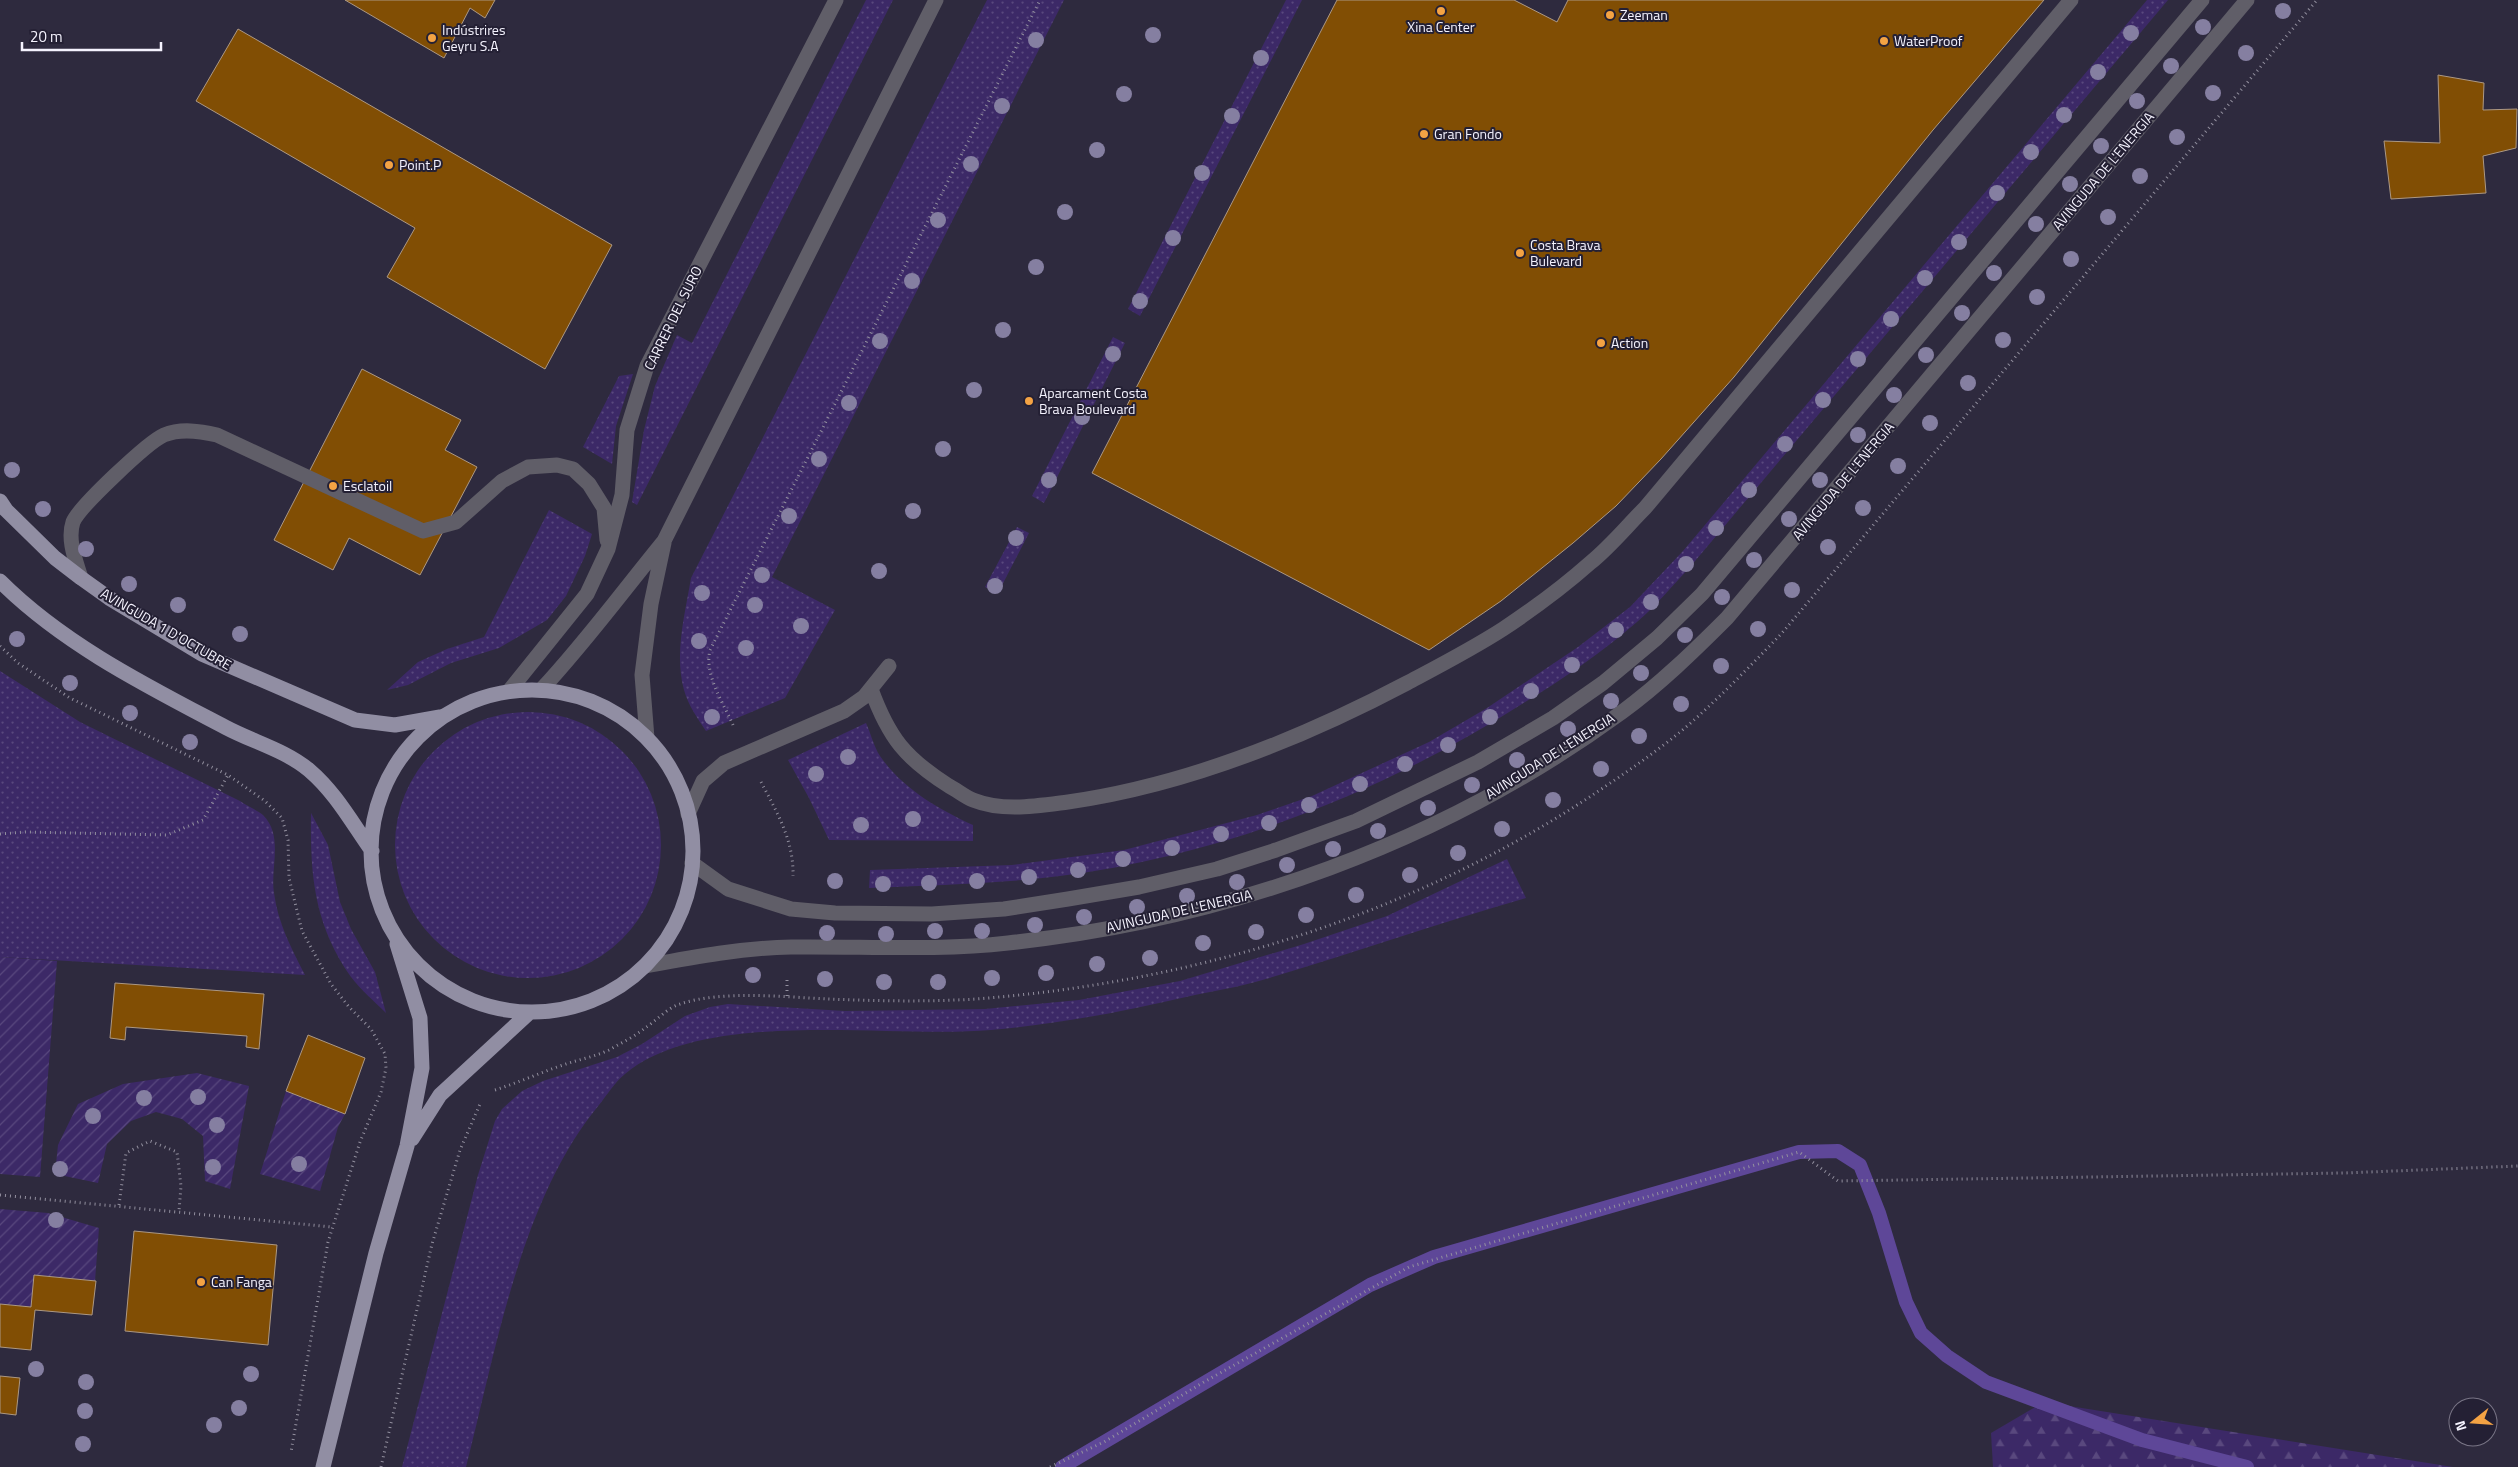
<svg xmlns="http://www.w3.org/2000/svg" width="2518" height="1467" font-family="'Titillium Web',sans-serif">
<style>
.grass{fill:url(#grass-dots)}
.forest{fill:url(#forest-firs)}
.garden{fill:url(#garden-furrows)}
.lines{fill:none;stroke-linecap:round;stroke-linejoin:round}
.stream{stroke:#5e4798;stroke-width:14}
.building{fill:#814e04;stroke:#ac9884}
.path{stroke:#93909f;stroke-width:3;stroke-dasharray:1 4;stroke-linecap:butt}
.minor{stroke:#605e68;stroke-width:15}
.major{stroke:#918ea3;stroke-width:15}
.tree{fill:#857fa1}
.poi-dot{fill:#f4a344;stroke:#242034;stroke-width:2}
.labels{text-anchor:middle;stroke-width:4;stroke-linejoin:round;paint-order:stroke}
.poi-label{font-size:14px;fill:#f5f3fe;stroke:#242034;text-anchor:start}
.street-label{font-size:14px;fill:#f5f3fe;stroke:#242034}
</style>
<defs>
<pattern id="grass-dots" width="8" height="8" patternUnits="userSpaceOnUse" patternTransform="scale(1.25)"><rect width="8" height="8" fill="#3c2967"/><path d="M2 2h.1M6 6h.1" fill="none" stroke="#59487e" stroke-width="1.8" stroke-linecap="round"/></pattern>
<pattern id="forest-firs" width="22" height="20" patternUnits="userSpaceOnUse" patternTransform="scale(1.25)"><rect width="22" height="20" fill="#3c2967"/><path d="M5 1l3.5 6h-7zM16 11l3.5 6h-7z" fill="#59487e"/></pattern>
<pattern id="garden-furrows" width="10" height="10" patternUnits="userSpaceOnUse" patternTransform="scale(1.25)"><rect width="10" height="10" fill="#3c2967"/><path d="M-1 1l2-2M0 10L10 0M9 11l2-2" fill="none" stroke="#59487e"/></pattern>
</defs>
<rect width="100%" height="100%" fill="#2e2a3e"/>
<path class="grass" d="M866,0H893L637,505L632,502L644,430L655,386L677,335L692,343Z
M987,0H1064L772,577L835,610L785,698L706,731C698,719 688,705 684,690C674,654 685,614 691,578Z
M1286,0H1302L1140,316L1128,309Z
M2147,0H2168L1690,567C1673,585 1656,606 1637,622C1601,653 1562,680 1522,704C1383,792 1224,855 1060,876C997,884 933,885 869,888L870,870L1012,865L1124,850L1257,815L1312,796L1429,742L1487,708L1578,647L1630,607L1683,551Z
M1113,337L1125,343L1044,503L1032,496Z
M633,374L616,426L612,464L583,447L619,376Z
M549,510L592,534L585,556L566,596L547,620L499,648L451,663L408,685L387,690L418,662L447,649L484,637Z
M1017,527L1029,533L998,593L985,587Z
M0,671L80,722L240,801C247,806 257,810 263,815C284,836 270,868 274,893C278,923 291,948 305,975L0,957Z
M395 845a133 133 0 1 1 266 0a133 133 0 1 1-266 0Z
M866,723C871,734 874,747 880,756C902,788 938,809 973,825V841L829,840L809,798L788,760Z
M311,813L328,845L340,902L351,929L375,972L386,1013C374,1001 361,990 351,977C314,924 310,875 311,813Z
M1507,859L1526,898C1439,923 1353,953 1266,979C1240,987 1213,991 1186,997C1122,1012 1057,1024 991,1030C891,1039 706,1007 625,1074C615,1082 607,1095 599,1105C521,1199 496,1350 466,1467H402L478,1175L495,1121L502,1109L522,1091L543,1081L617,1057L642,1044L685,1016L710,1007L728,1004L845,1011L985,1009L1079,1000L1180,981L1304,944L1387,916Z"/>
<path class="forest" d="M2044,1402L2453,1467H1993L1991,1433Z"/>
<path class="garden" d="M0,957L57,961L40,1177L0,1174Z
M197,1073L249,1086L230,1189L205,1181L203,1136L182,1119L156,1112L131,1121L107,1144L98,1183L55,1174L58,1145L78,1104L123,1084Z
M286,1091L345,1114L338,1127L320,1191L260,1174Z
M0,1209L48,1213L99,1228L95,1281L34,1275L31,1307L0,1304Z"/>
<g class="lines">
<path class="stream" d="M1062,1467L1370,1285L1434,1257L1799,1152L1838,1151L1860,1165L1879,1213L1906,1302L1921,1333L1947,1356L1986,1382L2142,1440L2247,1467"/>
</g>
<path class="building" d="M345,0H495L485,18L470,8L444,58Z
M1337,0H1514L1557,22L1568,0H2044L1933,130L1734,377L1661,459L1616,506L1573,543L1501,601L1429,650L1092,473Z
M238,29L612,245L545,369L387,277L415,228L196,101Z
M2438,75L2484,83L2483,110L2517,109L2516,148L2483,156L2486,193L2391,199L2384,141L2440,143Z
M362,369L461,420L445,450L477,467L420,575L349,538L333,570L274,540Z
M115,983L264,994L259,1049L246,1047L247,1036L126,1027L125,1040L110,1038Z
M308,1035L365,1058L345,1114L286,1091Z
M134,1231L277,1245L268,1345L125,1331Z
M34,1275L96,1281L92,1315L35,1310L31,1350L0,1347V1304L31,1307Z
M0,1376L20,1378L16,1415L0,1413Z"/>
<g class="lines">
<path class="path" d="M0,646L18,663L70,698L228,775L265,801L282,818L288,840L289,878L302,931L331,984L349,1007L371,1029L385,1054L386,1068L381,1092L360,1142L328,1242L291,1452
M733,725C723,702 704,675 710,650L1040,0
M761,782C777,812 794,841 793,876
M0,834L25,832L167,835L203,820L228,775
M787,996V980
M495,1090C520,1082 544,1071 569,1063C582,1059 596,1056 609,1050C621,1043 634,1037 645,1028C656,1021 667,1008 680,1004C722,990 784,997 828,999C877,1001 927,1002 976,999C1198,982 1416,914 1600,790C1637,765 1675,739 1707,708C1733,684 1758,658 1782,633L2317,0
M0,1195L332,1227
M119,1205L126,1153L150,1141L177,1152L181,1186L179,1211
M381,1467L432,1244L460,1150L480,1104
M1050,1467L1104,1442L1204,1382L1409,1267L1799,1152L1838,1181L2344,1173L2518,1166"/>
<path class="minor" d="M81,578C76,561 67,540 73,522C79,507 148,442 164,435C181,428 200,431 217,435L423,531L456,522L502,481L528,467L557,465L573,469L589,484L604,508L607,540
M871,689C889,738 905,758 949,786C957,790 965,797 973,800C1003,812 1037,806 1068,802C1187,785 1301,739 1407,683C1439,666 1472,649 1503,629C1533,609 1563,587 1590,563C1610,547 1627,526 1645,508L2071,0
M541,690C585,643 623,591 664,541L936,0
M509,691L587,594L608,549L622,495L627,430L647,366L836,0
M647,738L642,675L651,604L664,543
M688,814L703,781L724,763L844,711L864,697L889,666
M692,863L728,889L791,909L835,913L932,914L1004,909L1068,899L1139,887L1217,869L1276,850L1356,821L1478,762L1553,718L1603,683L1657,638L1702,594L2202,0
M645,966C694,957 742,948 791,947C863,946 936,951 1008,943C1227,920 1443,843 1622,712C1660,684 1694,651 1727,618L2247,0"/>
<path class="major" d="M0,501L6,510L55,558L81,578L109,598L202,654L355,720L395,725L440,717
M0,581C63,644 147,686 225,727C253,742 285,750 309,770C336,793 352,823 372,851
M371 851a161 161 0 1 1 322 0a161 161 0 1 1-322 0Z
M412,1139L440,1095L530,1012
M323,1467L376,1253L407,1146L422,1068L420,1018L397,944"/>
</g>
<g class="tree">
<circle cx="2283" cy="11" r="8"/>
<circle cx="2203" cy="27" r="8"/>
<circle cx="2131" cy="33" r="8"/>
<circle cx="1153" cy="35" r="8"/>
<circle cx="1036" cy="40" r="8"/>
<circle cx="2246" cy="53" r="8"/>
<circle cx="1261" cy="58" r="8"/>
<circle cx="2171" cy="66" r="8"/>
<circle cx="2098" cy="72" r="8"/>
<circle cx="2213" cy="93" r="8"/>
<circle cx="1124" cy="94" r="8"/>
<circle cx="2137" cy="101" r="8"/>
<circle cx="1002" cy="106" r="8"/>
<circle cx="2064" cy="115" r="8"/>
<circle cx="1232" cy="116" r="8"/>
<circle cx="2177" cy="137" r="8"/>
<circle cx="2101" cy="146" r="8"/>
<circle cx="1097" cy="150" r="8"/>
<circle cx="2031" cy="152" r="8"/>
<circle cx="971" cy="164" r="8"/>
<circle cx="1202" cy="173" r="8"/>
<circle cx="2140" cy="176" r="8"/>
<circle cx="2070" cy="184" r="8"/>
<circle cx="1997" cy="193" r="8"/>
<circle cx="1065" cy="212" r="8"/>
<circle cx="2108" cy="217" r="8"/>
<circle cx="938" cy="220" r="8"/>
<circle cx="2036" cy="224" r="8"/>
<circle cx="1173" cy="238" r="8"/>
<circle cx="1959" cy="242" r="8"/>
<circle cx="2071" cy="259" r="8"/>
<circle cx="1036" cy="267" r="8"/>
<circle cx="1994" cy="273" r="8"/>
<circle cx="1925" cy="278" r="8"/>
<circle cx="912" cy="281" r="8"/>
<circle cx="2037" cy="297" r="8"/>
<circle cx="1140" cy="301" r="8"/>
<circle cx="1962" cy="313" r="8"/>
<circle cx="1891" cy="319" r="8"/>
<circle cx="1003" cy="330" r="8"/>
<circle cx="2003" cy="340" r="8"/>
<circle cx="880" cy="341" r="8"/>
<circle cx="1113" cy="354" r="8"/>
<circle cx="1926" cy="355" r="8"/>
<circle cx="1858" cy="359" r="8"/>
<circle cx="1968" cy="383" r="8"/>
<circle cx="974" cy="390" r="8"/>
<circle cx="1894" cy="395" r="8"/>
<circle cx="1823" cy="400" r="8"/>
<circle cx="849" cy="403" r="8"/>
<circle cx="1082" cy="417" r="8"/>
<circle cx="1930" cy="423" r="8"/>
<circle cx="1858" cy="435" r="8"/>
<circle cx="1785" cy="444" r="8"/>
<circle cx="943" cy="449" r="8"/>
<circle cx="819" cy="459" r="8"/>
<circle cx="1898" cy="466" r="8"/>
<circle cx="12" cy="470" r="8"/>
<circle cx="1049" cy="480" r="8"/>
<circle cx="1820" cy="480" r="8"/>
<circle cx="1749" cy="490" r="8"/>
<circle cx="1863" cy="508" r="8"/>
<circle cx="43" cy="509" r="8"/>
<circle cx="913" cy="511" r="8"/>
<circle cx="789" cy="516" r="8"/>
<circle cx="1789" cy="519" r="8"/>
<circle cx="1716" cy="528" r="8"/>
<circle cx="1016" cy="538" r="8"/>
<circle cx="1828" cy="547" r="8"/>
<circle cx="86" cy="549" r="8"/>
<circle cx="1754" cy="560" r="8"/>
<circle cx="1686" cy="564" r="8"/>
<circle cx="879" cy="571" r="8"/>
<circle cx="762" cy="575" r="8"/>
<circle cx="129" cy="584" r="8"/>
<circle cx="995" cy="586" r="8"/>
<circle cx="1792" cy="590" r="8"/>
<circle cx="702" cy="593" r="8"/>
<circle cx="1722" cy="597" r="8"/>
<circle cx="1651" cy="602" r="8"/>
<circle cx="178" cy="605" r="8"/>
<circle cx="755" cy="605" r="8"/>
<circle cx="801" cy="626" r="8"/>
<circle cx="1758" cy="629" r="8"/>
<circle cx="1616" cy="630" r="8"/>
<circle cx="240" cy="634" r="8"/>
<circle cx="1685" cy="635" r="8"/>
<circle cx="17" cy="639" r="8"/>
<circle cx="699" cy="641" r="8"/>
<circle cx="746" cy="648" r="8"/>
<circle cx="1572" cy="665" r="8"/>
<circle cx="1721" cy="666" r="8"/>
<circle cx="1641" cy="673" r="8"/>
<circle cx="70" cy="683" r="8"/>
<circle cx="1531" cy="691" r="8"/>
<circle cx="1611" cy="701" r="8"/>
<circle cx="1681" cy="704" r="8"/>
<circle cx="130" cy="713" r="8"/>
<circle cx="712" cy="717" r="8"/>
<circle cx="1490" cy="717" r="8"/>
<circle cx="1568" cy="729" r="8"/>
<circle cx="1639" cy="736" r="8"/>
<circle cx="190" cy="742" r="8"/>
<circle cx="1448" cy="745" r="8"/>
<circle cx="848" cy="757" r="8"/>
<circle cx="1517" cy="760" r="8"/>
<circle cx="1405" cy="764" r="8"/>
<circle cx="1601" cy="769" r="8"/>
<circle cx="816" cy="774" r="8"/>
<circle cx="1360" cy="784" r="8"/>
<circle cx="1472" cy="785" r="8"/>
<circle cx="1553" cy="800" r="8"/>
<circle cx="1309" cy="805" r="8"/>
<circle cx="1428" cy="808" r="8"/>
<circle cx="913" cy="819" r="8"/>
<circle cx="1269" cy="823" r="8"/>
<circle cx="861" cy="825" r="8"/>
<circle cx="1502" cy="829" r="8"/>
<circle cx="1378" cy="831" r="8"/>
<circle cx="1221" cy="834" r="8"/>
<circle cx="1172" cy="848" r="8"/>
<circle cx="1333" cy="849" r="8"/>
<circle cx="1458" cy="853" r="8"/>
<circle cx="1123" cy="859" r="8"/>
<circle cx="1287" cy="865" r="8"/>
<circle cx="1078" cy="870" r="8"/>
<circle cx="1410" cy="875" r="8"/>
<circle cx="1029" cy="877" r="8"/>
<circle cx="835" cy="881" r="8"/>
<circle cx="977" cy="881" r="8"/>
<circle cx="1237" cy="882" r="8"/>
<circle cx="929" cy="883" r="8"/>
<circle cx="883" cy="884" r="8"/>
<circle cx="1356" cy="895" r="8"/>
<circle cx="1187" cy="896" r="8"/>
<circle cx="1137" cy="907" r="8"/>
<circle cx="1306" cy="915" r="8"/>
<circle cx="1084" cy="917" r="8"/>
<circle cx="1035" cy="925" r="8"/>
<circle cx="935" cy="931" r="8"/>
<circle cx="982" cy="931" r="8"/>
<circle cx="1256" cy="932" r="8"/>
<circle cx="827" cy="933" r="8"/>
<circle cx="886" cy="934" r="8"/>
<circle cx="1203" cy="943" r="8"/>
<circle cx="1150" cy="958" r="8"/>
<circle cx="1097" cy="964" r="8"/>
<circle cx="1046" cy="973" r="8"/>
<circle cx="753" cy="975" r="8"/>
<circle cx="992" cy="978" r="8"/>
<circle cx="825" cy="979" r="8"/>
<circle cx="884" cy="982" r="8"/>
<circle cx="938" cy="982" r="8"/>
<circle cx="198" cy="1097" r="8"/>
<circle cx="144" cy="1098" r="8"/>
<circle cx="93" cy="1116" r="8"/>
<circle cx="217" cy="1125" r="8"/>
<circle cx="299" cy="1164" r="8"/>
<circle cx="213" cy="1167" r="8"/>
<circle cx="60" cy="1169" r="8"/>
<circle cx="56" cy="1220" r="8"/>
<circle cx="36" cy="1369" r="8"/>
<circle cx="251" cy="1374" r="8"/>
<circle cx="86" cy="1382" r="8"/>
<circle cx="239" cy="1408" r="8"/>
<circle cx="85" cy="1411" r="8"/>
<circle cx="214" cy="1425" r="8"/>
<circle cx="83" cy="1444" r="8"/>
</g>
<g class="poi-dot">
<circle cx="1441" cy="11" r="5"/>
<circle cx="1610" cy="15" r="5"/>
<circle cx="432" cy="38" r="5"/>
<circle cx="1884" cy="41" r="5"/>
<circle cx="1424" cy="134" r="5"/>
<circle cx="389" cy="165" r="5"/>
<circle cx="1520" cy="253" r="5"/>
<circle cx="1601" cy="343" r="5"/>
<circle cx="1029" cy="401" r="5"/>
<circle cx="333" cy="486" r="5"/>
<circle cx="201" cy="1282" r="5"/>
</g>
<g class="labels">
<g class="poi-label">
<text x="1620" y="20">Zeeman</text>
<text x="1441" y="32" text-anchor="middle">Xina Center</text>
<text x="442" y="35">Indústrires<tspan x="442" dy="16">Geyru S.A</tspan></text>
<text x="1894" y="46">WaterProof</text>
<text x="1434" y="139">Gran Fondo</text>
<text x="399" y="170">Point.P</text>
<text x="1530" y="250">Costa Brava<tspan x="1530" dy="16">Bulevard</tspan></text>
<text x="1611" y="348">Action</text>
<text x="1039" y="398">Aparcament Costa<tspan x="1039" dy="16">Brava Boulevard</tspan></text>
<text x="343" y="491">Esclatoil</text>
<text x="211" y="1287">Can Fanga</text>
</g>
<g class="street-label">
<text transform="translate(2103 171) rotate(-50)" y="5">AVINGUDA DE L'ENERGIA</text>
<text transform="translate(673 318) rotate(-64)" y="5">CARRER DEL SURO</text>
<text transform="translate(1843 481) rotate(-50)" y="5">AVINGUDA DE L'ENERGIA</text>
<text transform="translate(166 629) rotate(30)" y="5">AVINGUDA 1 D'OCTUBRE</text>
<text transform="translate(1550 756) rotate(-32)" y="5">AVINGUDA DE L'ENERGIA</text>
<text transform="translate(1179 911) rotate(-13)" y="5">AVINGUDA DE L'ENERGIA</text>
</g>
</g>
<g transform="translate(2473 1422) rotate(253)"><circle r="24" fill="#242034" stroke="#787485"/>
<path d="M0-4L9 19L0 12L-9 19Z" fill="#f4a344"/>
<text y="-8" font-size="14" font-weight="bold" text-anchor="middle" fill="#f5f3fe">N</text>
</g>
<path d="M22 42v8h139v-8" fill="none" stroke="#f5f3fe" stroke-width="2.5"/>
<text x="30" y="42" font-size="15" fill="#f5f3fe" stroke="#242034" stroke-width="4" paint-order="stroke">20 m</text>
</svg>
